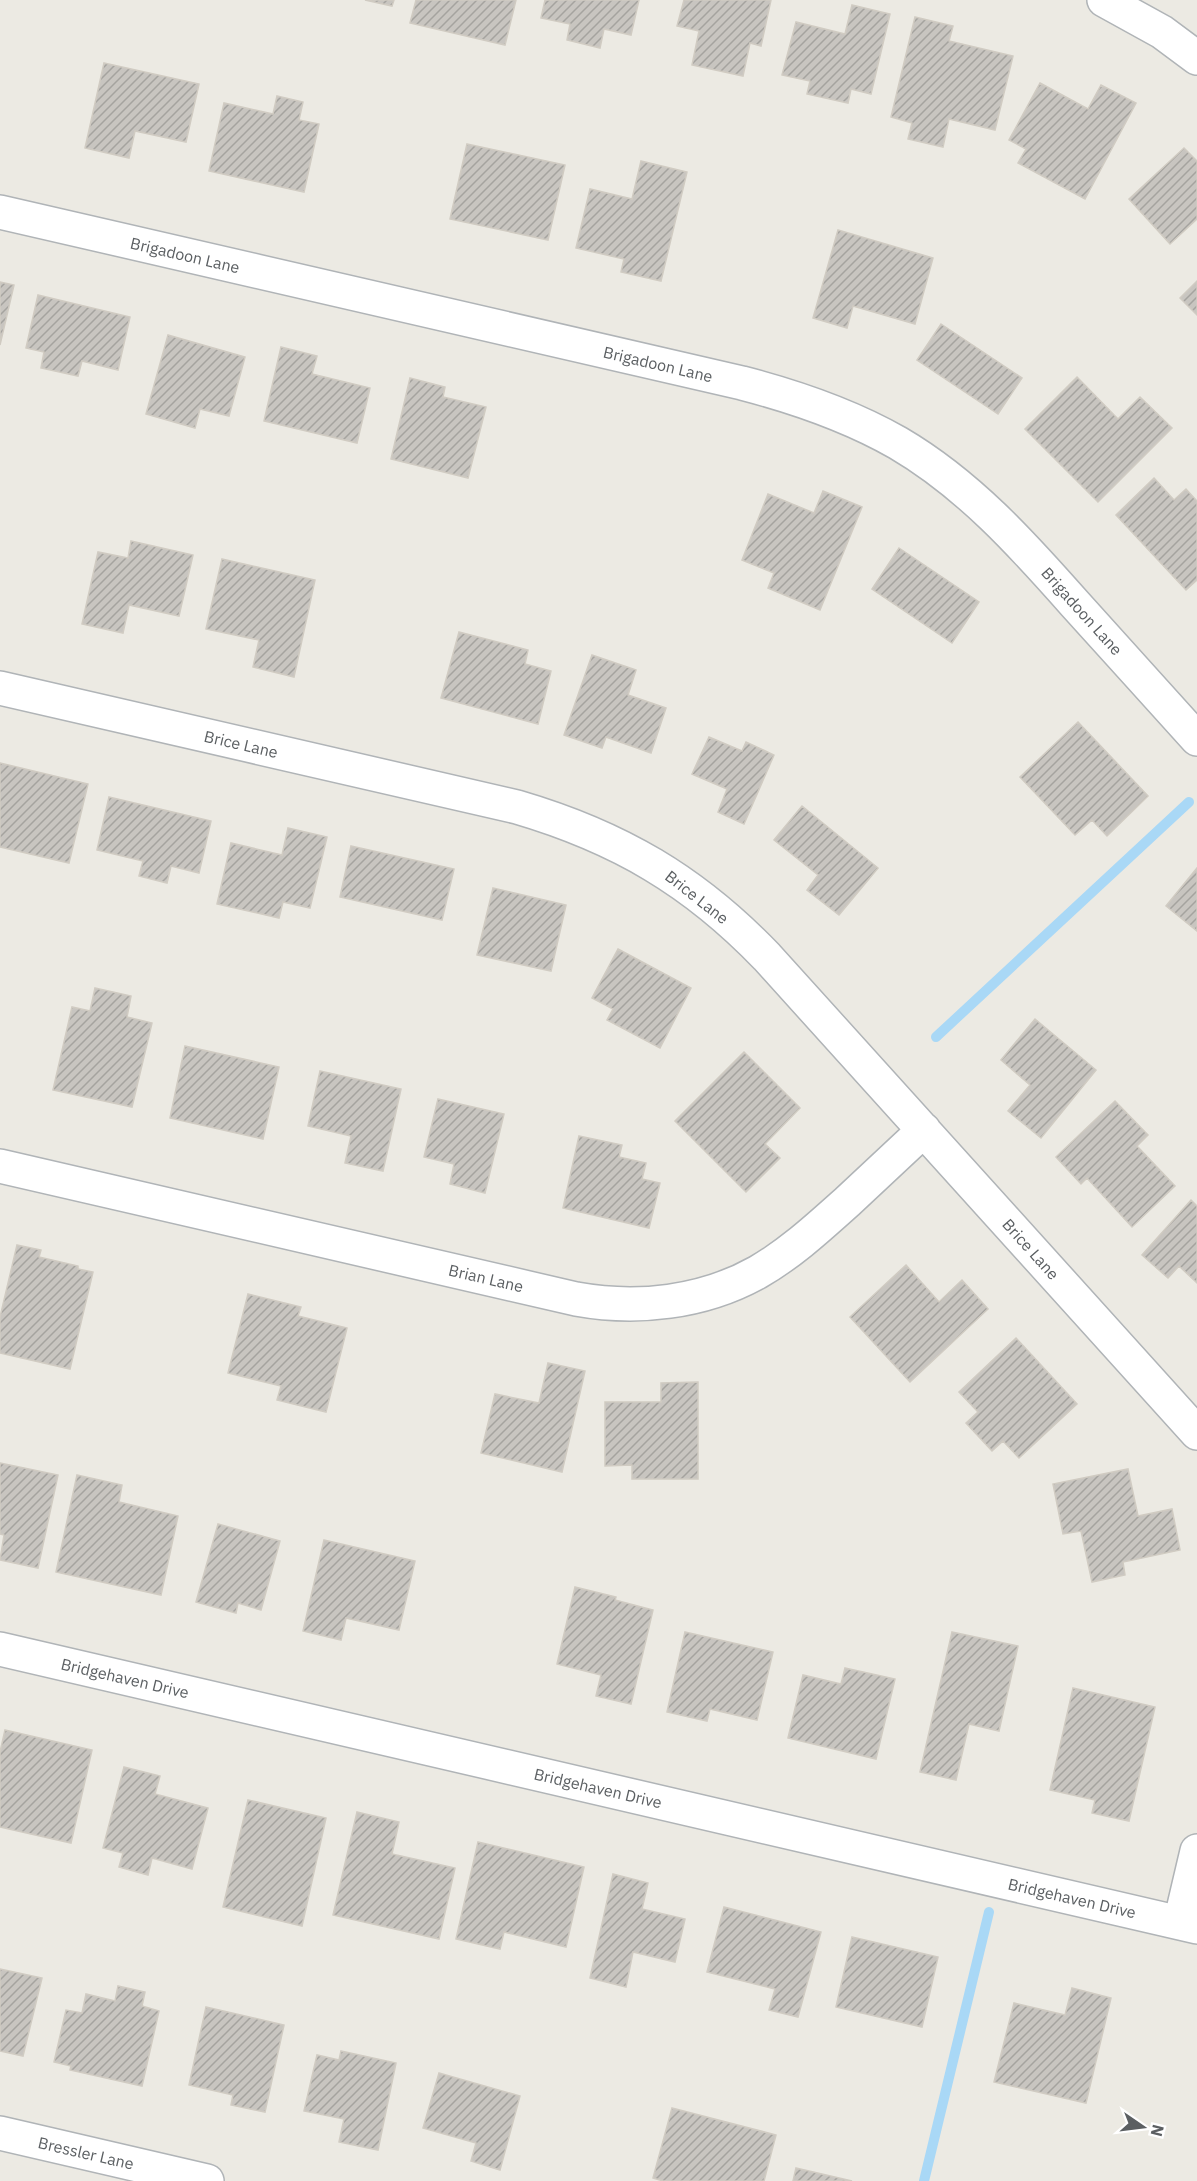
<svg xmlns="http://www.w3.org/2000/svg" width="1197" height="2181" font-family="'IBM Plex Sans',sans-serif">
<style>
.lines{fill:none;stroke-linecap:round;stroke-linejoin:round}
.stream{stroke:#a9d8f6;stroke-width:10}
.building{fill:url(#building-hatch);stroke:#d0cbc2;stroke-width:1.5}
.minor-casing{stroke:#b0b4b7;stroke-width:36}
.minor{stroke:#fff;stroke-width:33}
.labels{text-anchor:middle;stroke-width:4.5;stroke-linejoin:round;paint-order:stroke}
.street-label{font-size:16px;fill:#5b5f62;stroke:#fff}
</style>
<defs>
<pattern id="building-hatch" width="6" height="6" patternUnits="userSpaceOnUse" patternTransform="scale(1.5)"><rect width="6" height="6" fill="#c8c5c0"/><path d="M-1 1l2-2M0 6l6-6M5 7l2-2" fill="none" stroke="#a5a39f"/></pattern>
</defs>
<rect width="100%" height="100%" fill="#eceae3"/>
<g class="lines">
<path class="stream" d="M936,1037L1189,802
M924,2181L989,1912"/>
</g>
<path class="building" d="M365,0H394L392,6Z
M416,0H516L505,45L410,23Z
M545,0H639L631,35L604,29L600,48L567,40L570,24L541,18Z
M684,0H771L761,46L750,43L743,76L692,65L699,31L677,26Z
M852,5L890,14L871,94L851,89L848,103L807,94L810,81L782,75L796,22L845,34Z
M915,17L953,26L949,41L1013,56L995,130L949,119L943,147L908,139L912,123L891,117Z
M104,63L199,84L186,142L135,131L129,158L85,148Z
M1040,83L1088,109L1101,85L1136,103L1085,199L1018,163L1026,149L1009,140Z
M277,96L303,102L299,120L319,124L304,192L209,171L224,103L273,114Z
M467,144L565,165L548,240L450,219Z
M1184,148L1197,161V219L1170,244L1129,199Z
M641,161L687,172L661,281L621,272L624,259L576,248L590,189L632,199Z
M838,230L933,258L915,324L853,306L847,328L813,318Z
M1197,281V315L1180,298Z
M0,282L14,285L0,345Z
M38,295L130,317L118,370L82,361L78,376L41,368L44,352L26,348Z
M941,324L1022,378L998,414L917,360Z
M168,335L245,357L229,416L200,409L195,428L146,414Z
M281,347L317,356L312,374L370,388L357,443L264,421Z
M1077,377L1118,419L1140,397L1172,428L1098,502L1025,429Z
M410,378L445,387L443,397L486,407L468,478L391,459Z
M1154,478L1174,500L1186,489L1197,501V580L1186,590L1116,515Z
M823,491L862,507L820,610L768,588L774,573L742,560L768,494L814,513Z
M131,541L193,555L179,616L129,605L123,633L82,624L98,552L128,558Z
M899,548L979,602L952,643L872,589Z
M222,559L315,580L294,677L253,667L259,640L206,629Z
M459,632L528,650L525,664L551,671L538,724L441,698Z
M592,655L636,670L628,695L666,708L651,753L606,737L602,748L564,735Z
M1078,722L1148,796L1107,836L1092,820L1075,835L1020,777Z
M709,737L742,751L746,742L774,755L744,824L718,812L727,789L692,774Z
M0,763L88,784L69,863L0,847Z
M109,797L211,821L199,873L171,866L167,883L139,876L143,861L97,850Z
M802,806L878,868L839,915L807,890L818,875L774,840Z
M288,828L327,837L310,908L283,902L279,918L217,904L231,843L282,855Z
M351,846L454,869L442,920L340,897Z
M1197,868V931L1166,906Z
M493,888L566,905L551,971L477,955Z
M618,949L691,988L660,1048L607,1020L613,1009L592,998Z
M95,988L131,996L127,1017L152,1023L132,1107L53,1090L72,1007L90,1011Z
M1035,1019L1096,1070L1041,1138L1008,1111L1030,1085L1001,1060Z
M185,1046L279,1067L263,1139L170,1118Z
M744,1052L800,1108L765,1144L780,1158L746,1192L675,1121Z
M320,1071L401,1089L383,1171L345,1163L351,1136L308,1126Z
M438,1099L504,1114L485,1193L450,1184L454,1164L424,1157Z
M1115,1101L1148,1135L1137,1146L1175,1186L1132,1227L1087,1178L1081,1184L1056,1157Z
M579,1136L622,1145L619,1157L646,1163L642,1179L660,1183L649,1228L563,1208Z
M1191,1200L1197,1206V1283L1179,1266L1168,1278L1142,1255Z
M17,1245L41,1250L39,1257L78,1266V1269L93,1272L70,1369L0,1353V1317Z
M906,1265L939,1302L962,1280L988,1309L910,1382L850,1317Z
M248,1294L301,1307L298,1316L347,1328L326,1412L277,1400L281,1386L228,1373Z
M1016,1338L1077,1404L1019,1458L1003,1441L992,1451L966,1423L978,1412L959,1392Z
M548,1363L585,1371L562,1472L481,1453L495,1394L539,1403Z
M698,1382V1479H632V1465L605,1466V1402H661V1383Z
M0,1463L58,1475L38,1568L0,1560L4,1535L0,1534Z
M1128,1469L1138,1516L1172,1509L1180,1550L1123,1562L1125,1575L1092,1582L1081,1531L1063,1534L1053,1484Z
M77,1475L122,1485L119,1502L178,1516L161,1595L56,1572Z
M218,1524L280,1541L261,1610L238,1603L236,1613L196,1602Z
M324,1540L415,1561L399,1630L346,1618L341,1640L303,1631Z
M575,1587L616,1597L615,1600L653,1610L631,1704L596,1696L601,1675L557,1664Z
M685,1632L773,1652L757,1720L710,1709L707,1721L667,1712Z
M952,1632L1018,1646L999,1731L969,1724L956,1780L920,1772Z
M845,1668L895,1679L876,1759L788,1738L803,1675L841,1684Z
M1073,1688L1155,1707L1129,1821L1092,1813L1095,1800L1050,1790Z
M5,1730L92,1750L71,1843L0,1827V1752Z
M124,1767L160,1776L155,1794L208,1808L192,1869L152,1858L148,1875L119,1867L123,1853L103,1848Z
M248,1800L326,1818L302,1926L223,1907Z
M357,1812L399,1822L392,1854L455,1868L439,1939L333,1915Z
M478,1842L584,1867L566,1947L504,1932L500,1949L456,1939Z
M613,1874L648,1883L642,1909L685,1919L675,1962L633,1952L626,1987L590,1978Z
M724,1907L821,1932L798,2017L769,2010L775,1989L707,1972Z
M852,1937L938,1957L922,2027L836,2007Z
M0,1969L42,1978L23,2056L0,2051Z
M118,1986L145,1992L142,2006L159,2011L142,2086L70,2070L71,2066L54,2062L66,2010L82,2013L86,1994L115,2001Z
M1072,1988L1111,1998L1086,2103L994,2082L1014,2003L1065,2015Z
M206,2007L284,2025L265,2112L231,2105L233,2095L189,2085Z
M341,2051L396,2063L378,2150L339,2142L344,2119L304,2111L317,2055L339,2060Z
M439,2073L520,2096L500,2170L471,2161L476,2143L423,2128Z
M672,2108L776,2135L764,2181H663L653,2178Z
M796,2168L852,2181H793Z"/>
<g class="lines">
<defs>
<path id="minor" d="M1104,0L1162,32L1197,58
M0,212L742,383C796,397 849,415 898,443C968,484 1022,544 1075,604C1116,649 1156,694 1197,739
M0,688L517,807C619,837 694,881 767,957L1197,1433
M0,1166L576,1299C637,1310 703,1303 758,1272C791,1253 819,1227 847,1202C873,1178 898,1154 924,1130
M0,1649L1197,1927
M1180,1923L1197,1851
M0,2133L207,2181"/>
</defs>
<use href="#minor" class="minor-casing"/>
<use href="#minor" class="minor"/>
</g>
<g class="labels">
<g class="street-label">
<text transform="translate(185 255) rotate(13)" y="6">Brigadoon Lane</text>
<text transform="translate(658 364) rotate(13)" y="6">Brigadoon Lane</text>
<text transform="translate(1082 611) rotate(48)" y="6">Brigadoon Lane</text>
<text transform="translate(241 744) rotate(13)" y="6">Brice Lane</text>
<text transform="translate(697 897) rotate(38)" y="6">Brice Lane</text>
<text transform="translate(1031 1249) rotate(48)" y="6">Brice Lane</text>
<text transform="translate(486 1278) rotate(13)" y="6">Brian Lane</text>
<text transform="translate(125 1678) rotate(13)" y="6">Bridgehaven Drive</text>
<text transform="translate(598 1788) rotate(13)" y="6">Bridgehaven Drive</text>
<text transform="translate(1072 1898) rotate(13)" y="6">Bridgehaven Drive</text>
<text transform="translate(86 2153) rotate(13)" y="6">Bressler Lane</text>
</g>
</g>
<g transform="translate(1143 2127) rotate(104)" stroke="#ffffff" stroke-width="4.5" paint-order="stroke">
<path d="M0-4.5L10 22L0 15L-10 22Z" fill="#5b5f62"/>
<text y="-9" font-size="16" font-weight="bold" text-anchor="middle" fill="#5b5f62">N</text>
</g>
</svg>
